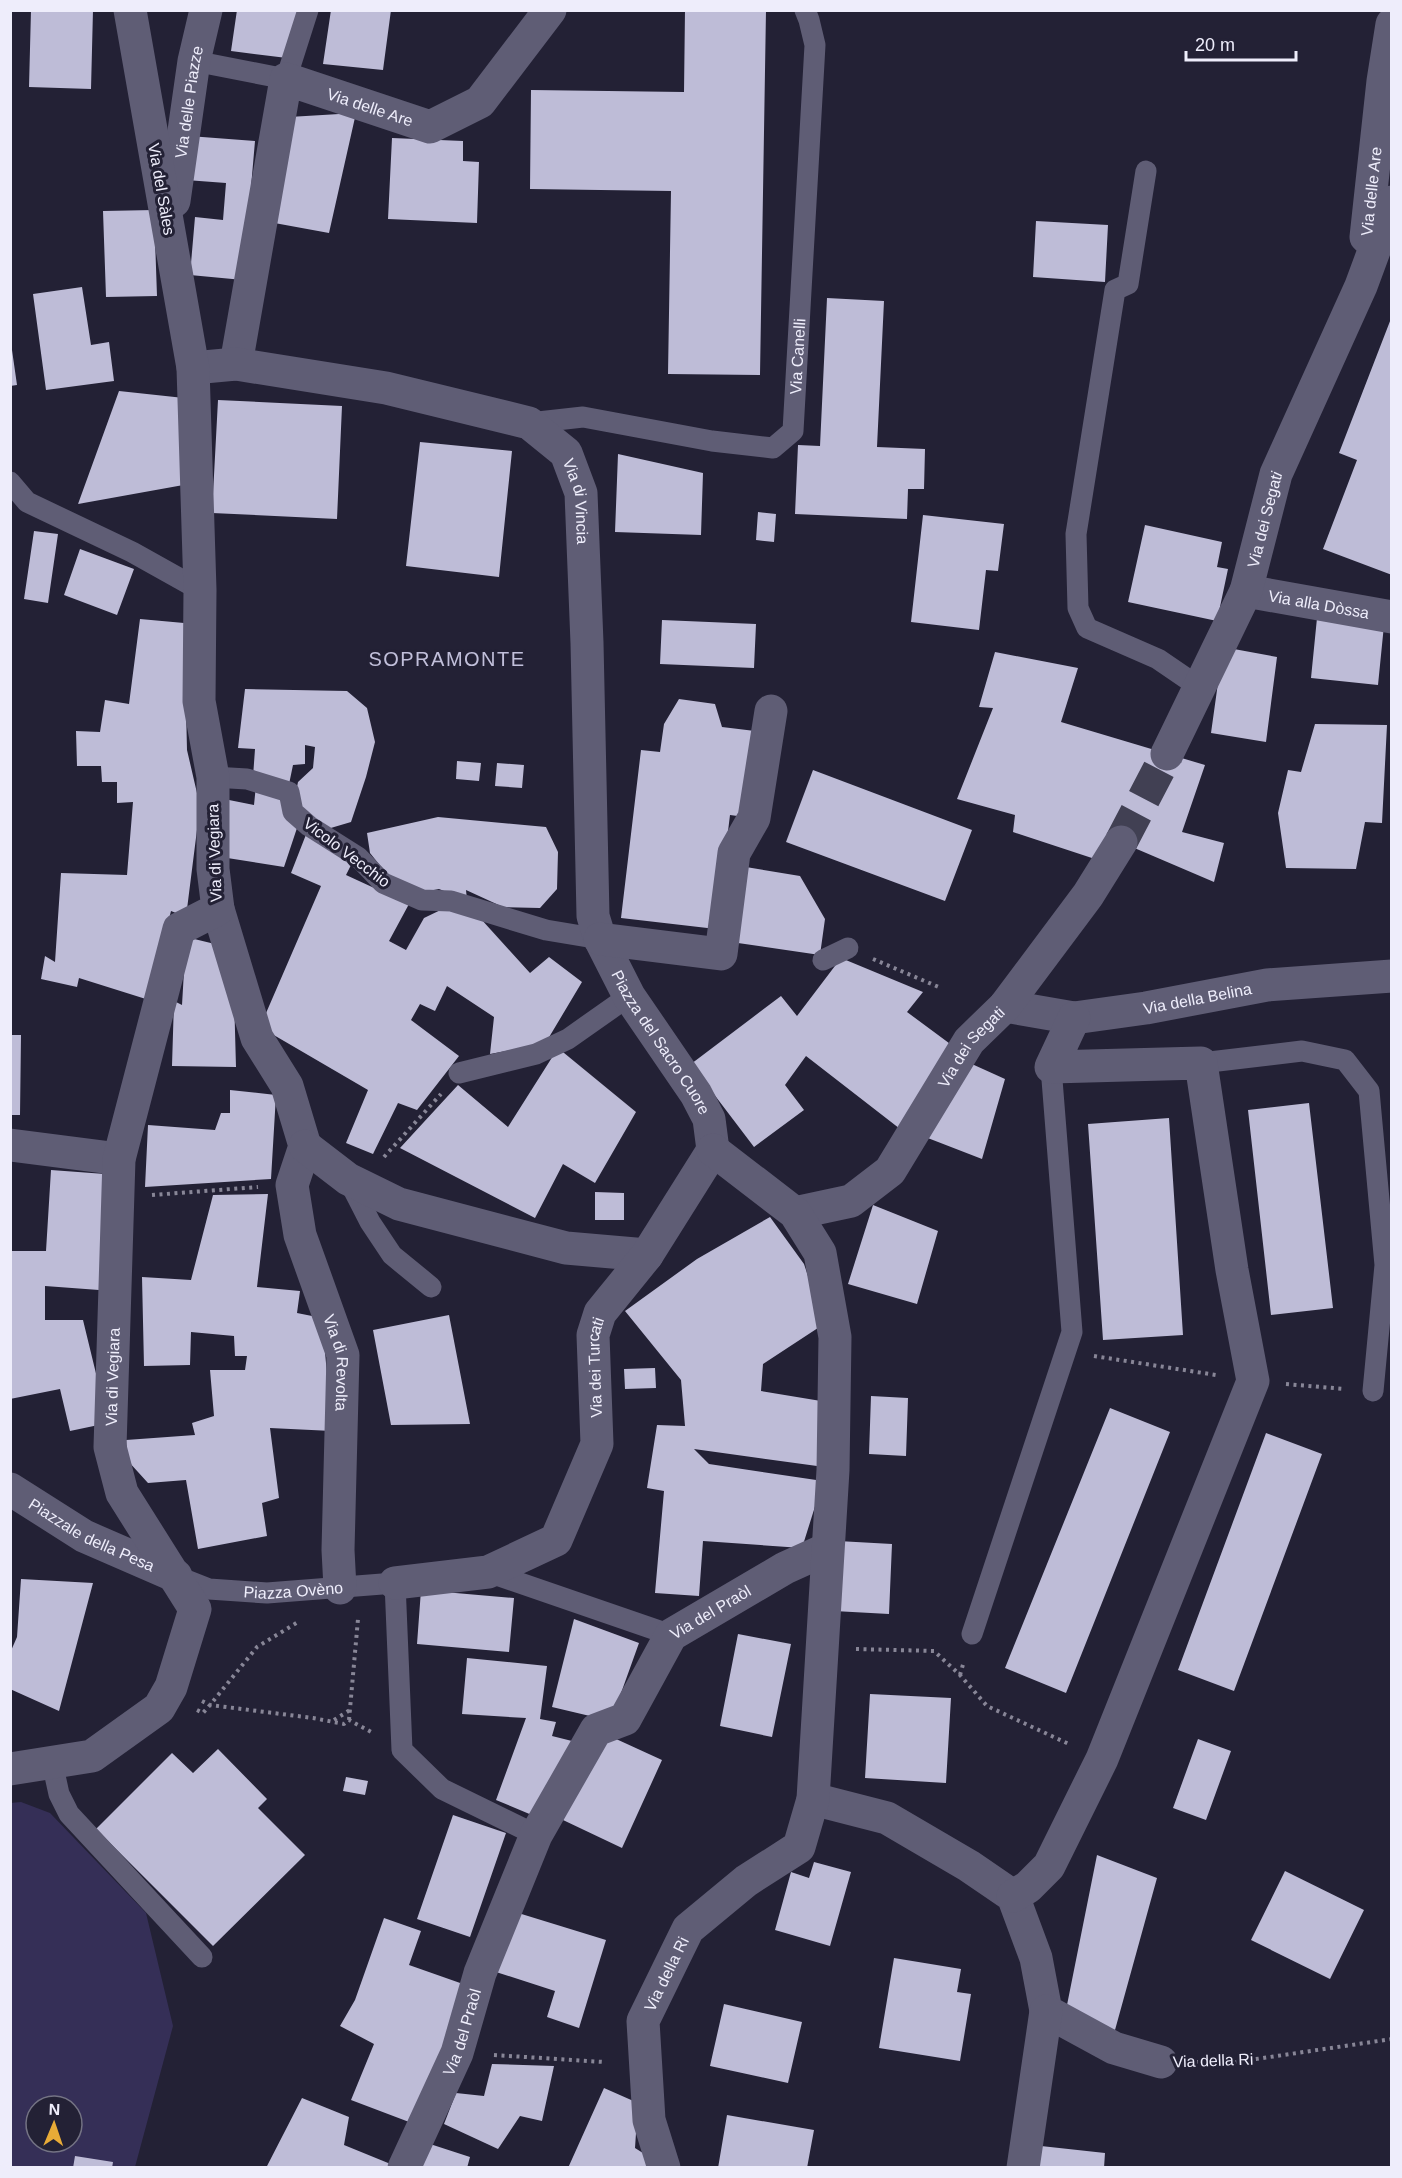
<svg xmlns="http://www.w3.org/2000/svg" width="1402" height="2178" font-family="Helvetica,sans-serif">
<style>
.green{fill:#352f57;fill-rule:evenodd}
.building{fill:#bebcd7}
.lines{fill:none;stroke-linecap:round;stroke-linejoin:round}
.street-tunnel{stroke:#414053;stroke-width:33;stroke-dasharray:33 16;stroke-linecap:butt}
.path{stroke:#888697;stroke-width:4;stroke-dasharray:3 4.5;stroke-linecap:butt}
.lane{stroke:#5f5d75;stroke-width:21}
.street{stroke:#5f5d75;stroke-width:33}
.labels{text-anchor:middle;stroke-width:6;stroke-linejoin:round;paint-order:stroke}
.street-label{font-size:16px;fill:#eeedfb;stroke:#232135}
.quarter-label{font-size:20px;letter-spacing:1.5px;fill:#c1bfda;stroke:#232135}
</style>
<rect width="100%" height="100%" fill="#232135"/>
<path class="green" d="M21,1802L50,1813L146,1913L173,2026L135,2167H11L10,1803ZM36,2106H72V2142H36Z"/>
<path class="building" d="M31,10H93L91,89L29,87Z
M237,10H298L287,58L231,51Z
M331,10H391L383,70L323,64Z
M685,10H766L760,375L668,374L671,191L530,189L531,90L684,92Z
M356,113L329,233L269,222L289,117Z
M189,136L255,141L243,280L190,275L195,217L223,220L226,183L186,180Z
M392,138L463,141V161L479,162L477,223L388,219Z
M154,210L157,296L106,297L103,211Z
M1036,221L1108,225L1105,282L1033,277Z
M82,287L91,345L109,342L114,381L46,390L33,294Z
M827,298L884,301L877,447L925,449L924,489H908L907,519L795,514L798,445L820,446Z
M1392,316V575L1323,549L1357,460L1339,453Z
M12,350L17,385L10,386V351Z
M119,391L184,398L189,484L78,504Z
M218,400L342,406L337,519L212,513Z
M420,442L512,451L499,577L406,566Z
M618,454L703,473L701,535L615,532Z
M758,512L776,514L774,542L756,540Z
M923,515L1004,524L998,571L986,570L979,630L911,622Z
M1145,525L1222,542L1217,567L1228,569L1217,621L1128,602Z
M34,531L58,534L48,603L24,599Z
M80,549L134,569L117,615L64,595Z
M1317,618L1384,625L1378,685L1311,678Z
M140,619L184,623L187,750L200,806L186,917L171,911L149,1000L79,978L77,987L41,979L45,956L55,962L61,873L127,875L133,802L117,803V782H102L101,766H77L76,731L100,732L105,700L129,704Z
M662,620L756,624L754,668L660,664Z
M1223,647L1277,657L1266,742L1211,733Z
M995,652L1078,668L1061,722L1205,765L1182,832L1224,843L1214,882L1111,838L1098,860L1013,832L1015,815L957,799L993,708L979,707Z
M245,689L347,691L367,708L375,742L366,777L351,822L324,830L293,807L298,782L313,768L315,747L305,745V764L293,765L288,789L253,777L255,749L238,748Z
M679,699L715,704L722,727L755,731L745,817L730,815L716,929L621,918L641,750L660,752L664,724Z
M1315,724L1387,725L1382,823L1365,822L1356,869L1286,868L1278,813L1288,770L1301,772Z
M457,761L481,763L479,781L456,779Z
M497,763L524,765L522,788L495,786Z
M813,770L972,830L945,901L786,842Z
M256,785L287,794L297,828L284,867L221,857L224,799L254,805Z
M438,817L546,827L558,852L557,889L540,908L503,907L466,890L467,900L439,889L417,893L386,873L370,853L367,833Z
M307,832L353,861L346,875L409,904L389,941L406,950L424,918L451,905L481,919L530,973L549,957L582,982L545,1044L490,1054L494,1017L447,986L435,1011L420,1004L411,1020L459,1056L417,1110L398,1103L373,1154L346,1143L368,1090L260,1027L321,886L291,873Z
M746,867L800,876L825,919L820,955L738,943Z
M186,937L219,945L234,995L236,1067L172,1066L174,1001L182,1005Z
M841,958L923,992L907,1012L957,1049L904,1132L806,1056L785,1085L804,1110L754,1147L691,1064L781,996L797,1016Z
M10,1035H21L20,1115H10Z
M558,1048L636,1112L595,1183L563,1164L535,1218L400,1148L458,1085L508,1127Z
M963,1060L1005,1079L982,1159L920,1135Z
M230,1090L276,1095L271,1179L145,1187L148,1125L215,1130L221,1113H230Z
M1309,1103L1333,1308L1271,1315L1248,1110Z
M1169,1118L1183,1335L1103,1340L1088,1124Z
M51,1170L105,1174L99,1290L45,1286V1320H83L108,1423L70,1431L60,1389L10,1399V1251H46Z
M595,1192L624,1193V1220H595Z
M268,1194L257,1287L300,1291L297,1313L322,1318L332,1431L270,1428L279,1498L262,1503L267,1536L198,1549L186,1480L148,1483L128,1461L126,1440L195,1435L192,1423L214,1416L210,1370H245L247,1356H235L234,1336L191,1332L190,1365L144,1366L142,1277L191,1280L213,1195Z
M873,1205L938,1231L917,1304L848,1284Z
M770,1217L804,1264L824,1324L763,1364L761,1391L827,1402L817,1466L694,1449L709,1464L823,1481L802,1548L703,1541L699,1596L655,1593L664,1491L647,1488L657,1425L685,1426L681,1380L625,1311L697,1259Z
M449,1315L470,1424L391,1425L373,1330Z
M655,1368L656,1388L625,1389L624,1369Z
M871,1396L908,1398L906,1456L869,1454Z
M1110,1408L1170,1432L1066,1693L1005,1668Z
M1266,1433L1322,1454L1234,1691L1178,1670Z
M838,1541L892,1544L889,1614L834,1611Z
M21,1579L93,1583L59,1711L10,1689V1653L17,1637Z
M421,1590L514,1598L509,1652L417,1644Z
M574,1619L639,1643L611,1721L552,1707Z
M738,1634L791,1644L772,1737L720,1726Z
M467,1658L547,1666L540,1719L556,1722L552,1736L572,1741L539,1818L496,1800L526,1718L462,1714Z
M870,1694L951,1698L946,1783L865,1778Z
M603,1733L662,1760L622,1848L563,1820Z
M1198,1739L1231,1751L1206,1820L1173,1808Z
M218,1749L267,1799L258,1808L305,1855L213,1946L96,1829L172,1753L193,1773Z
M346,1777L368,1781L365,1795L343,1791Z
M453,1815L506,1833L470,1937L417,1919Z
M1097,1855L1157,1878L1115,2030L1065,2015Z
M814,1862L851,1872L830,1946L775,1930L791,1872L809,1878Z
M1285,1871L1364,1910L1330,1979L1251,1940Z
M515,1912L606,1940L579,2028L547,2017L555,1991L496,1972Z
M384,1918L421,1931L409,1965L463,1984L417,2125L351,2100L374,2044L340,2026L355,2000Z
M894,1958L961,1969L957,1992L971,1994L960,2061L879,2048Z
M724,2004L802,2022L788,2083L710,2066Z
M492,2064L554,2066L542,2121L520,2116L498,2149L444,2124L456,2093L484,2096Z
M604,2088L638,2103L635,2148L654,2160L652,2168H568Z
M302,2098L349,2117L344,2145L393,2165L392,2168H266Z
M727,2115L814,2130L807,2168H718Z
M430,2144L470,2157L467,2168H418Z
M1041,2146L1105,2153L1104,2168H1039Z
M75,2156L113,2162L112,2168H73Z"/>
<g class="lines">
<path class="street-tunnel" d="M1121,842L1167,754"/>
<path class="path" d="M873,959L941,988
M384,1157L441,1094
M152,1195L258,1187
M1094,1356L1216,1375
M1286,1384L1345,1389
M856,1649L934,1651L960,1675L987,1706L1071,1745
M960,1675L964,1661
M202,1701L210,1705L313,1718L344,1724L349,1720L373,1733
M197,1710L203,1713L210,1705L257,1647L298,1622
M334,1720L350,1710
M349,1720L358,1619
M494,2055L604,2062
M1196,2062H1236L1392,2039"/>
<g class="lane">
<path d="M194,61L286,79L308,10"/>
<path d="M1146,171L1128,284L1115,290L1076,534L1078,608L1087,628L1158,659L1199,687"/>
<path id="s1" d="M529,423L583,417L712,441L773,448L793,431L815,45L809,20L805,10"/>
<path d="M10,482L27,502L132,552L200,590"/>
<path d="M213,777L247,779L289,792L293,812L309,826L358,857L383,883L422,900L451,901L546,930L600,939"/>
<path d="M823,960L848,948"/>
<path d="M1201,1063L1302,1051L1345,1060L1369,1091L1385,1265L1373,1391"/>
<path d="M459,1073L536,1054L568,1039L629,996"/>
<path d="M348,1179L370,1222L392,1255L431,1287"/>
<path d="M488,1572L671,1635"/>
<path id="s2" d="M176,1576L209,1589L267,1593L395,1583L402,1750L442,1789L536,1835"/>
<path d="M972,1634L1072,1332L1051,1067"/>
<path d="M52,1762L59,1794L69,1814L202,1957"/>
</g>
<g class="street">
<path id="s3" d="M174,201L194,61L206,10"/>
<path id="s4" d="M1366,237L1383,81L1392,24"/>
<path id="s5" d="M236,364L286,79L430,127L480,102L550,10"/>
<path id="s6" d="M193,368L236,364L386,388L529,423L566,453L581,493L587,643L593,916L600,939L629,996L696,1094L709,1119L713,1150"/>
<path id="s7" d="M1246,591L1392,617"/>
<path id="s8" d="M1167,754L1246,591L1276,474L1361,286L1392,202"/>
<path id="s9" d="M218,909L257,1038L287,1086L305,1146L292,1185L300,1235L343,1355L338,1550L340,1588"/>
<path d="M600,939L721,954L734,853L754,818L771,711"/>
<path id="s10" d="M1005,1006L1074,1018L1146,1008L1267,985L1392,976"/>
<path d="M10,1145L119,1159"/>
<path d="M305,1146L348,1179L399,1204L566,1248L647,1255"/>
<path id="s11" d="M795,1213L851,1201L890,1171L969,1041L1005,1006L1088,895L1121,842"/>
<path id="s12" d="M10,1489L84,1536L176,1576"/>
<path id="s13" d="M395,1583L488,1572L556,1540L597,1444L593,1335L600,1313L647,1255L713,1150"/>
<path id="s14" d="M10,1769L92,1756L159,1708L171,1687L195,1609L122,1493L110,1447L119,1159L179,929L218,909L213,869V777L199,701L200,590L193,368L130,10"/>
<path d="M813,1799L887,1818L969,1866L1013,1896L1036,1958L1046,2011L1114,2048L1161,2062"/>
<path d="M1013,1896L1028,1887L1049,1866L1102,1759L1253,1381L1232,1270L1201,1063L1051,1067L1074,1018"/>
<path id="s15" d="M404,2168L457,2053L480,1973L536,1835L596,1730L625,1719L671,1635L785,1568L827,1549"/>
<path id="s16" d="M664,2168L649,2120L643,2021L688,1929L746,1881L799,1847L813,1799L833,1470L835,1337L820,1253L795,1213L713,1150"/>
<path d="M1023,2168L1046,2011"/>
</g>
</g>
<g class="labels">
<g class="street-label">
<text dy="6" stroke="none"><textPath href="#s3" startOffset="100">Via delle Piazze</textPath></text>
<text dy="6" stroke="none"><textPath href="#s5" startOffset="378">Via delle Are</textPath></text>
<text transform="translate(162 189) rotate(80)" y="6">Via del Sàles</text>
<text dy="6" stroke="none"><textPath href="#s4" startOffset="46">Via delle Are</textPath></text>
<text dy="6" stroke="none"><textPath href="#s1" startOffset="348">Via Canelli</textPath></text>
<text dy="6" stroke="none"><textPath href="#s6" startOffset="440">Via di Vincia</textPath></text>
<text dy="6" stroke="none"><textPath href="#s8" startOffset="255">Via dei Segati</textPath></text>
<text dy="6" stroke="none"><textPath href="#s7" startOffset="74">Via alla Dòssa</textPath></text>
<text transform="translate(347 852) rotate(37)" y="6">Vicolo Vecchio</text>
<text transform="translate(214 853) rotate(-92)" y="6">Via di Vegiara</text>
<text dy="6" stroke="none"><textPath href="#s10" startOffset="195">Via della Belina</textPath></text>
<text dy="6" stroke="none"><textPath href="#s6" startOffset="1000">Piazza del Sacro Cuore</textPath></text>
<text dy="6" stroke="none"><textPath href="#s11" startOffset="255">Via dei Segati</textPath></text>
<text dy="6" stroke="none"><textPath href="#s9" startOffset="480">Via di Revolta</textPath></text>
<text dy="6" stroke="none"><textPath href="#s13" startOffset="350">Via dei Turcati</textPath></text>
<text dy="6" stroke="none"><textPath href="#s14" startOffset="526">Via di Vegiara</textPath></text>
<text dy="6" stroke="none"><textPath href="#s12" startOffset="94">Piazzale della Pesa</textPath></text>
<text dy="6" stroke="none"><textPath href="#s2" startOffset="120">Piazza Ovèno</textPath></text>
<text dy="6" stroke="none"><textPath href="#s15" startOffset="652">Via del Praòl</textPath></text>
<text dy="6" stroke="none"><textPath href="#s16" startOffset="202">Via della Ri</textPath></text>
<text dy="6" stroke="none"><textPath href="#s15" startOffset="148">Via del Praòl</textPath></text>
<text transform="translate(1213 2060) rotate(-2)" y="6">Via della Ri</text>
</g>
<g class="quarter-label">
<text x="447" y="666">SOPRAMONTE</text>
</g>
</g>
<rect width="1402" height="2178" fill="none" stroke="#eeedfb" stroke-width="24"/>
<g transform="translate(54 2124) rotate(2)"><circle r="28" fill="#232135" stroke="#747384" stroke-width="1.5"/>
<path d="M0-4.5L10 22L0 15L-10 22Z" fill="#e8ab37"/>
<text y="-9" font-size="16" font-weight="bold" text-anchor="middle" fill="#eeedfb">N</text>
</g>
<path d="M1186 51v9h110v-9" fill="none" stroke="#eeedfb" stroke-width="3"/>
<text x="1195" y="51" font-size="18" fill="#eeedfb" stroke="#232135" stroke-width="4.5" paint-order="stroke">20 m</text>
</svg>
